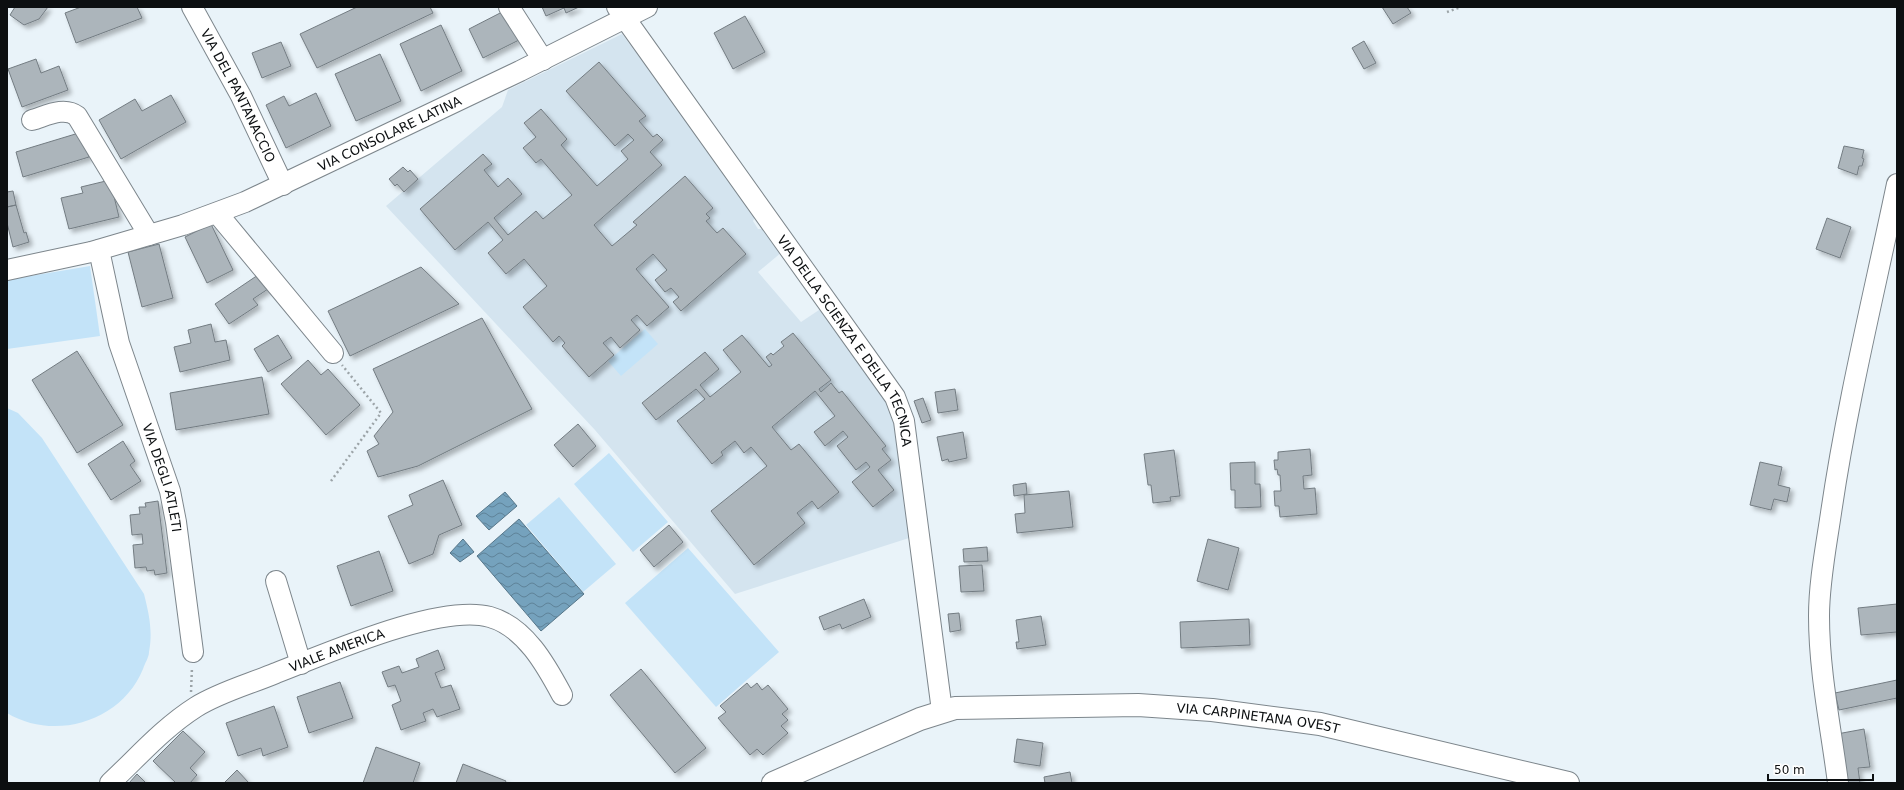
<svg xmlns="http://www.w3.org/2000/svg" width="1904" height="790" font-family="'DejaVu Sans',sans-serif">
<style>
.built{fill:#d4e4ef}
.green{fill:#c3e3f8}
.water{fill:url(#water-waves);stroke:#567689}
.building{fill:#acb5bb;stroke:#737c82;filter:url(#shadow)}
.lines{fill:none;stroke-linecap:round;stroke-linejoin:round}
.minor-casing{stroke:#7d868c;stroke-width:22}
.major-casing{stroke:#7d868c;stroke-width:24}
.path{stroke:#9ca4a8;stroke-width:2.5;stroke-dasharray:2 3;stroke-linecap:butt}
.minor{stroke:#fff;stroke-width:20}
.major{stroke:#fff;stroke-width:22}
.labels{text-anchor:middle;stroke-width:3;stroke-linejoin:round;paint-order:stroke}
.street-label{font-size:13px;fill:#0c0f11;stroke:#fff}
</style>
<defs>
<pattern id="water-waves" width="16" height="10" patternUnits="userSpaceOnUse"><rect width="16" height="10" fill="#75a2bd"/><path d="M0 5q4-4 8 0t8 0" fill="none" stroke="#5e8298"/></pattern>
<filter id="shadow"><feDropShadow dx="3.5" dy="3.5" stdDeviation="2" flood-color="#0004"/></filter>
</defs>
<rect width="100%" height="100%" fill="#e9f3f9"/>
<path class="built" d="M622,34L757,213L753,221L758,229H766L782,252L758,272L801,322L822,308L892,407L909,538L735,594L595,430L386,206L502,107L508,90Z"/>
<path class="green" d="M90,266L100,336L7,349V280Z
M645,329L658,344L621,376L608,361Z
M7,408L18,413L42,438L144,594C149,614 153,631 149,652C149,657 145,663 143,669C122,721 55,742 7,713Z
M609,453L668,522L633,552L574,484Z
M559,497L616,564L583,592L526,525Z
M688,548L779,652L716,707L625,603Z"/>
<path class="water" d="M505,492L517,506L489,530L476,516Z
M519,519L584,594L541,631L477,556Z
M463,539L474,552L460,562L450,553Z"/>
<path class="building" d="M15,7H48L39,19L24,25L10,15Z
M81,7H137L142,18L76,43L65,13Z
M357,7H430L433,13L317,68L300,34Z
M542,7H579L566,13L564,8L546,16Z
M1382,7H1407L1411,13L1393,24Z
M504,11L519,40L483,58L469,29Z
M745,16L765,52L733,69L714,33Z
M441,25L462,71L421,91L400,44Z
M1364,41L1376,63L1364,69L1352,48Z
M281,42L291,66L262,78L252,53Z
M380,54L401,101L356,121L335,74Z
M36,59L41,73L59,66L68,90L22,107L8,69Z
M599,62L646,116L639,121L653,137L657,134L663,140L650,152L662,165L594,225L612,246L637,225L633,222L685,176L713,208L706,214L710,218L706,221L717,233L723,228L746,254L681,311L673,302L679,297L671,288L665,292L655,280L667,270L653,254L636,269L669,307L647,326L637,315L631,320L640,330L620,348L611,337L603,343L614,355L589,377L562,346L565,343L559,336L553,342L523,307L547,286L524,259L506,274L488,253L503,240L488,222L455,250L420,209L483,154L492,164L484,170L498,187L508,178L522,194L494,218L508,235L536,211L543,219L572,195L541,159L536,163L523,148L536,137L524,123L541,109L567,139L561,145L597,186L628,159L621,151L634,140L628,134L615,146L566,91Z
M316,93L331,126L286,148L266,105L284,96L289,106Z
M171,95L186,122L121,159L99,120L135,99L142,111Z
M82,132L89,157L23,177L16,152Z
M1844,146L1864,150L1862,158L1864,159L1862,166H1859L1857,175L1838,168Z
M403,167L408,172L410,170L418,179L404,192L397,184L395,186L389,179Z
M110,180L119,217L69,229L61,198L83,193L81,187Z
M13,191L16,205L7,207V192Z
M16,205L24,233L26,232L29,242L13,247L7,223V207Z
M1827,218L1851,227L1840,258L1816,249Z
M211,224L233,270L207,283L185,237Z
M159,244L173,298L142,307L128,252Z
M421,267L459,304L350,356L328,311Z
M258,275L268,289L253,299L258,305L229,324L215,304Z
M482,318L532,409L418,466L378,477L367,451L379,444L374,436L393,412L373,369Z
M211,324L215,342L226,340L230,360L180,372L174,347L191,343L188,330Z
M793,333L831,380L819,389L821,392L831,383L839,393L842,391L886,446L882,449L891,460L878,470L894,490L873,507L852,482L870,467L866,462L856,470L837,446L848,437L843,431L825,446L814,432L835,416L815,391L772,427L791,450L799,444L839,492L818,509L812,501L797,513L805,523L754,565L711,511L767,466L751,447L744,453L735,441L721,452L723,455L712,464L677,421L705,399L696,389L656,420L642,403L705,352L719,369L700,385L710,397L741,372L723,350L742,335L769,367L772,365L766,357L771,353L773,355L784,346L781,342Z
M278,335L292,358L268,372L254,349Z
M77,351L123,425L77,453L32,380Z
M308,360L321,375L328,369L360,405L326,435L281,384Z
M262,377L269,414L176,430L170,393Z
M955,389L958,410L938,413L935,392Z
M923,398L931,420L922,423L914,401Z
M578,424L596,446L573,467L554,445Z
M963,432L967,458L949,462L948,459L942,461L937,437Z
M123,441L135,461L130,465L141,481L111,500L88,464Z
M1310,449L1312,475L1303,476L1304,489L1315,488L1317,514L1280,517L1279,506H1275L1274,491H1281L1280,475H1278L1277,469L1275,470L1274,460H1278V452Z
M1174,450L1180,496L1170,497L1171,501L1153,503L1151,485H1148L1144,454Z
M1255,462V484H1260L1261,507L1235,508V490H1231L1230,463Z
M1760,462L1782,467L1778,485L1790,488L1787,502L1774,499L1771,510L1750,505Z
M443,480L462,525L439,535L433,554L409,564L388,516L413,505L409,495Z
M1026,483L1027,494L1014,496L1013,485Z
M1069,491L1073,527L1017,533L1015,514L1025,513L1024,495Z
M158,501L167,573L155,575L154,570L147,571L146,567L135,568L133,545L143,544L142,534L132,535L130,515L140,514L139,507H146L145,503Z
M669,525L683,542L654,567L640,550Z
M1208,539L1239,548L1228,590L1197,581Z
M987,547L988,561L964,562L963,549Z
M379,551L393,591L351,606L337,566Z
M982,565L984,591L961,592L959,566Z
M864,599L871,617L842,629L840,624L824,630L819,617Z
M1897,604V632L1861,635L1858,608Z
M959,613L961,630L950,632L948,614Z
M1041,616L1046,645L1017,649L1016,642H1019L1016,620Z
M1249,619L1250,645L1181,648L1180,622Z
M438,650L445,669L435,673L441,688L451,685L460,709L437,717L433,709L423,713L426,721L401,730L392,705L401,701L395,685L388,687L382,672L399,666L402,673L419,667L416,659Z
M641,669L706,748L675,773L610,695Z
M1897,680V698L1839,710L1835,693Z
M340,682L353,718L309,733L297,697Z
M747,683L751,688L757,683L762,690L768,685L788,709L782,714L788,720L781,726L788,733L763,755L757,749L750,755L718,718L726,712L720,706Z
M274,706L288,747L263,756L261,748L238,756L226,723Z
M1864,729L1870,767L1858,768L1860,783H1844L1837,734Z
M183,731L205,752L190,768L197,775L190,783H176L153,761Z
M1017,739L1043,743L1040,766L1014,762Z
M376,747L420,763L413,783H363Z
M463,764L506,781L505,783H456Z
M237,770L249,783H224Z
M1070,772L1072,783H1045L1044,777Z
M137,774L146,783H129Z"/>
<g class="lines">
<defs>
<g id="minor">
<path id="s1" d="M192,7L241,96L283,185"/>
<path d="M509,7L543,60"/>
<path id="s2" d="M617,7L895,397L904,421L942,711"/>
<path d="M32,120C46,116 64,106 77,116L149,235"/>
<path d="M217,213L333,353"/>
<path id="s3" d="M99,250L119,343L170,491L176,522L193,652"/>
<path id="s4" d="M7,270L91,252L183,225L245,202L520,71L647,7"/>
<path d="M276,581L301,664"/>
<path id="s5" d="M110,783C138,757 163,728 196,707C220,692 250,684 276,673C326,654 440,603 490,617C525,627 546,665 562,695"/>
<path d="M1838,783C1831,728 1819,672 1819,616C1819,582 1826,547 1831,513C1847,403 1874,294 1897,184"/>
</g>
<g id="major">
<path id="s6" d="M773,783L920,719L955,708L1138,705L1212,710L1320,724L1568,783"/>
</g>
</defs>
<use href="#minor" class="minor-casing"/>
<use href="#major" class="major-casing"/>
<path class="path" d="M1447,12L1461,7
M331,481L381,413L342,365
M191,692L192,667"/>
<use href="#minor" class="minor"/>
<use href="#major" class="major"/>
</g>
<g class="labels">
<g class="street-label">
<text dy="5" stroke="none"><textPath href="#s1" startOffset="100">VIA DEL PANTANACCIO</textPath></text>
<text dy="5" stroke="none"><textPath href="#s4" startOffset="408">VIA CONSOLARE LATINA</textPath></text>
<text dy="5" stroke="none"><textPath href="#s2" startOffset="406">VIA DELLA SCIENZA E DELLA TECNICA</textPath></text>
<text dy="5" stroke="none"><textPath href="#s3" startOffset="237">VIA DEGLI ATLETI</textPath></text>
<text dy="5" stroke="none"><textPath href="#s5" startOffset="267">VIALE AMERICA</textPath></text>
<text dy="5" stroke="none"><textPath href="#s6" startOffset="501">VIA CARPINETANA OVEST</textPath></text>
</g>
</g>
<rect width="1904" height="790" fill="none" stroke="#0c0f11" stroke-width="16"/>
<path d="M1768 774v6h105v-6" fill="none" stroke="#0c0f11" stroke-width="2"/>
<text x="1774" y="774" font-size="12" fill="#0c0f11" stroke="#ffffff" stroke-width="3" paint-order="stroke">50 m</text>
</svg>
